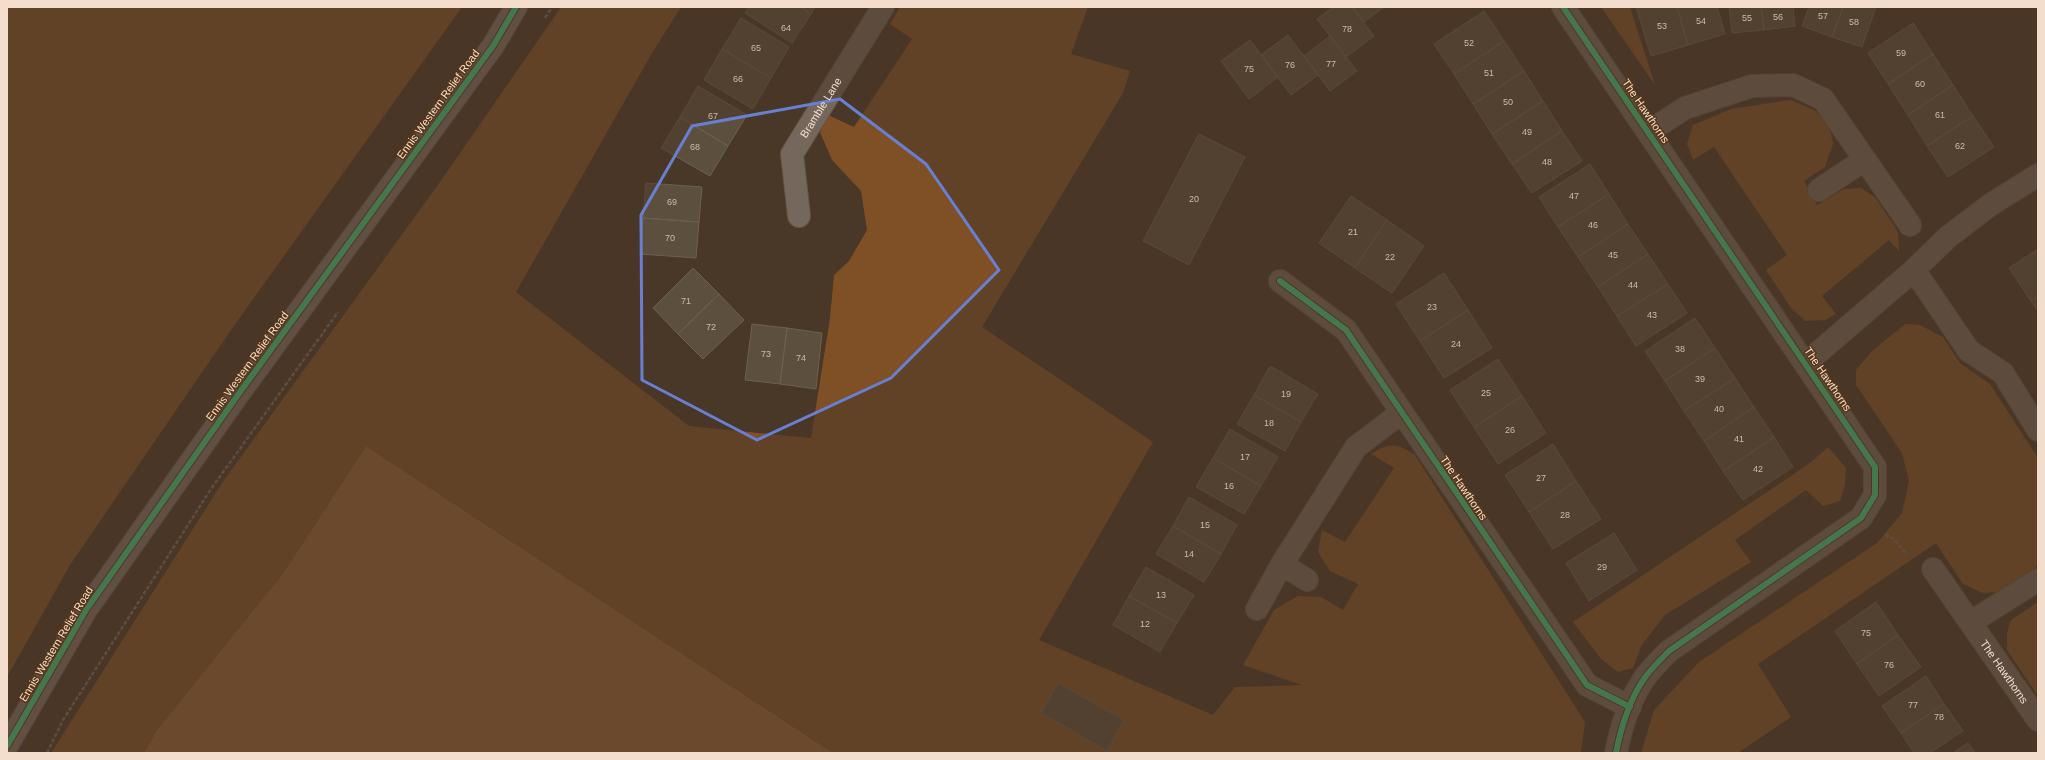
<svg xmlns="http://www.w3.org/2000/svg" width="2045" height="760" font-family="Helvetica,sans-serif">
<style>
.green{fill:#7f5026}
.forest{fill:#946133}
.building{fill:#5d4f3e;stroke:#6d6051}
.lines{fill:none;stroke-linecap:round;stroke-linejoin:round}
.minor-casing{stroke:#645446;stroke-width:24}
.primary-casing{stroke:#645446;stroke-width:24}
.path{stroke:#75675d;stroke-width:2.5;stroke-dasharray:4 2;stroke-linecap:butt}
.minor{stroke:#75675b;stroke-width:22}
.primary{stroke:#826d67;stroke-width:22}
.cycleway-casing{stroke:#583618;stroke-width:8}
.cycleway{stroke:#40c37c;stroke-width:6}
.marked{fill:none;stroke:#6880d4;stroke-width:3;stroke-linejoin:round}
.labels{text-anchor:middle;stroke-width:3;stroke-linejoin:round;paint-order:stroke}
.number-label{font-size:9px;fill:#cebaa9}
.street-label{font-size:11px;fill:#f3decd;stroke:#583618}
</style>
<rect width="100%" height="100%" fill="#493727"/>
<path class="green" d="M7,7H462L231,330L70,565L7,677Z
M561,7H681L652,53L516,292L689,426L811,438L830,318L834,275L849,261L867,230L861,191L832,160L820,132L828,115L854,127L912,39L890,24L900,7H1088L1071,54L1130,71L1123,93L982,327L1153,442L1039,640L1213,715L1235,687L1302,685L1243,665L1274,610L1298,596L1321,597L1343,610L1358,584L1330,571L1318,552L1322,530L1345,542L1394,468L1371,454C1389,442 1397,443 1415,455L1585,722L1581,752L833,753L366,446L284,572L157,730L144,753H51L222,483L440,182Z
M1601,7H1630L1655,85Z
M1790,100L1814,110L1829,124L1833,144L1825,167L1804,181L1817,205L1844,189L1861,188L1875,197L1898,232L1899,251L1889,240L1822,296L1836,314L1825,320L1805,321L1791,308L1766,270L1787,255L1714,147L1693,160L1687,144L1693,125L1731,109Z
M1905,324L1920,325L1943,337L1960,363L1990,384L2038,458V566L1999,592L1983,593L1963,584L1936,543L1758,664L1791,717L1738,753H1641L1654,710L1699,662L1877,543L1902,513L1909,481L1902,453L1856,385V370L1871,352Z
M1828,447L1846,468L1845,485L1840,501L1823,506L1806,490L1735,540L1751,562L1665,615L1641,646L1633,668L1618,672L1601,659L1573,622L1810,463Z
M2038,602V696L2007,650V633L2011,620Z"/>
<path class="forest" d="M366,446L833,753H144L157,730L284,572Z"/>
<path class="building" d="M749,7H800L811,14L792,43L745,13Z
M800,7H815L811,14Z
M1333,7H1352L1374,36L1346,57L1317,19Z
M1352,7H1384L1364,22Z
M1636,7H1677L1688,45L1651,56Z
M1677,7H1717L1725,34L1688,45Z
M1729,7H1761L1764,30L1732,33Z
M1761,7H1793L1795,26L1764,30Z
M1809,7H1843L1832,37L1802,26Z
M1843,7H1876L1862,47L1832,37Z
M1484,11L1504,41L1454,74L1434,44Z
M741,18L789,47L771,78L722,49Z
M1913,23L1933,54L1888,84L1868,53Z
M1288,35L1318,75L1291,95L1261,55Z
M1330,36L1357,71L1330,91L1304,56Z
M1250,40L1278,77L1249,99L1221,61Z
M1504,41L1524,71L1473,104L1454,74Z
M722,49L771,78L753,109L704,80Z
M1933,54L1953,85L1908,115L1888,84Z
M1524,71L1543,101L1492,134L1473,104Z
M1953,85L1973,116L1927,146L1908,115Z
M698,86L747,115L728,146L680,117Z
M1543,101L1562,131L1512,164L1492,134Z
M1973,116L1994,147L1948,177L1927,146Z
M680,117L728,146L710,176L661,148Z
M1562,131L1582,161L1532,193L1512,164Z
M1199,134L1245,157L1189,265L1143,241Z
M1590,164L1609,194L1558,227L1539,197Z
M646,183L702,187L699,222L643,218Z
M1609,194L1628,224L1578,257L1558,227Z
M1351,196L1387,220L1355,268L1319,243Z
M643,218L699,222L696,258L640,254Z
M1387,220L1424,246L1392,293L1355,268Z
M1628,224L1648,254L1598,287L1578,257Z
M2038,249V296L2031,301L2009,268Z
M1648,254L1668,284L1617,316L1598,287Z
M693,268L719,294L678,334L653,308Z
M1444,273L1468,310L1420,341L1396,304Z
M1668,284L1687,313L1636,346L1617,316Z
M719,294L744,320L703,359L678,334Z
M2038,296V311L2031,301Z
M1468,310L1492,348L1444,378L1420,341Z
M1695,318L1715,348L1665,381L1645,351Z
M752,324L787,328L780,384L745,380Z
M787,328L822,333L816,389L780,384Z
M1715,348L1735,378L1684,411L1665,381Z
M1498,359L1522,396L1474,427L1450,390Z
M1270,366L1318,394L1301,422L1254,395Z
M1735,378L1754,407L1704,441L1684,411Z
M1254,395L1301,422L1285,451L1237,424Z
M1522,396L1546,433L1498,464L1474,427Z
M1754,407L1774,437L1723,471L1704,441Z
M1230,429L1278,457L1261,486L1213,458Z
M1774,437L1793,467L1743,500L1723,471Z
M1553,444L1576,481L1529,512L1505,475Z
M1213,458L1261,486L1244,514L1196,487Z
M1576,481L1601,519L1553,549L1529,512Z
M1189,497L1237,525L1221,554L1173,526Z
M1173,526L1221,554L1204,582L1156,554Z
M1614,533L1637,570L1589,601L1566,563Z
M1146,567L1194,595L1177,623L1129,596Z
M1129,596L1177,623L1160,652L1113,625Z
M1876,602L1898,635L1857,664L1835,631Z
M1898,635L1921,667L1879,696L1857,664Z
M1926,676L1944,704L1901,733L1882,706Z
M1058,683L1124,720L1107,751L1041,713Z
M1944,704L1963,731L1930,753H1914L1901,733Z
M1968,743L1975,753H1953Z"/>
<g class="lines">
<defs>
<g id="minor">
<path d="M1563,7L1875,467V495L1861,518L1669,651C1661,659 1653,667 1646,676C1630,698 1621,727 1616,753"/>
<path d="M1648,132L1685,108L1752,86L1793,85L1823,99L1910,225"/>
<path d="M1819,190L1864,160"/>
<path id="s1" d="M799,216L792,154L883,7"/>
<path d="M1914,270L1969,351L2003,373L2038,430"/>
<path d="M1280,281L1346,330L1587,685L1630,707"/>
<path d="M1806,363L1914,270L1948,237L1990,205L2038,175"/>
<path d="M1282,564L1307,580"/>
<path id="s2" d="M1933,569L2038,720"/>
<path d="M1257,609L1282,564L1356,447L1401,413"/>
<path d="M1971,622L2038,580"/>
</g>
<path id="primary" d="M7,746L86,610L240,392L493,46L516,7"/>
</defs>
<use href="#minor" class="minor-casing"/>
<use href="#primary" class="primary-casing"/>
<path class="path" d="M545,18L552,7
M1885,534L1895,540L1907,555
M47,753L63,720L211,489L338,312"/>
<use href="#minor" class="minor"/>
<use href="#primary" class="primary"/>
<defs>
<path id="cycleway" d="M1563,7L1875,467V495L1861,518L1669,651C1661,659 1653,667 1646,676C1630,698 1621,727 1616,753
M1280,281L1346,330L1587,685L1630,707
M7,746L86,610L240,392L493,46L516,7"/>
</defs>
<use href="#cycleway" class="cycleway-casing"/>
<use href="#cycleway" class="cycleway"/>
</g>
<path d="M0 0H2045V760H0ZM840,99L926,164L999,270L891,378L757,440L642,380L641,215L692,126Z" fill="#493727" fill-opacity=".55" fill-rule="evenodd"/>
<path class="marked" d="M840,99L926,164L999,270L891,378L757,440L642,380L641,215L692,126Z"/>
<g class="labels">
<g class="number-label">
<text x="1823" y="19">57</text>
<text x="1778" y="20">56</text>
<text x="1747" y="21">55</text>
<text x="1701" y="24">54</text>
<text x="1854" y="25">58</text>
<text x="1662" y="29">53</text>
<text x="786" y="31">64</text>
<text x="1347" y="32">78</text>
<text x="1469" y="46">52</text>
<text x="756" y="51">65</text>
<text x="1901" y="56">59</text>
<text x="1331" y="67">77</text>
<text x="1290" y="68">76</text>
<text x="1249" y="72">75</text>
<text x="1489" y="76">51</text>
<text x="738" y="82">66</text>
<text x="1920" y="87">60</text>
<text x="1508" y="105">50</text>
<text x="1940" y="118">61</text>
<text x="713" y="119">67</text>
<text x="1527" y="135">49</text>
<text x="1960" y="149">62</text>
<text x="695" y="150">68</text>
<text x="1547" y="165">48</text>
<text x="1574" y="199">47</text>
<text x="1194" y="202">20</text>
<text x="672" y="205">69</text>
<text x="1593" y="228">46</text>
<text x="1353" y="235">21</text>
<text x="670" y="241">70</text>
<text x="1613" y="258">45</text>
<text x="1390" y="260">22</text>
<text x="1633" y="288">44</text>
<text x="686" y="304">71</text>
<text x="1432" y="310">23</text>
<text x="1652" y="318">43</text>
<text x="711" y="330">72</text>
<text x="1456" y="347">24</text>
<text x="1680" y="352">38</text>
<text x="766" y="357">73</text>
<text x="801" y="361">74</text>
<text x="1700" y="382">39</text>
<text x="1486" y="396">25</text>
<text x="1286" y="397">19</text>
<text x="1719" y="412">40</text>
<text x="1269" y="426">18</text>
<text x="1510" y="433">26</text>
<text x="1739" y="442">41</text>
<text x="1245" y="460">17</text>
<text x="1758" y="472">42</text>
<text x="1541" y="481">27</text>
<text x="1229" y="489">16</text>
<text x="1565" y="518">28</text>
<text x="1205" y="528">15</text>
<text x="1189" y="557">14</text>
<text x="1602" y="570">29</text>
<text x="1161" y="598">13</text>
<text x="1145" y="627">12</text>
<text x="1866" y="636">75</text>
<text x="1889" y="668">76</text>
<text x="1913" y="708">77</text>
<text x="1939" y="720">78</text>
</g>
<g class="street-label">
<text transform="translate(438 104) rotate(-54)" y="4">Ennis Western Relief Road</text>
<text dy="4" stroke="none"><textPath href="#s1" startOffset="117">Bramble Lane</textPath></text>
<text transform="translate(1646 111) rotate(56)" y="4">The Hawthorns</text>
<text transform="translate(247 366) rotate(-54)" y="4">Ennis Western Relief Road</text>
<text transform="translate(1828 379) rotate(56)" y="4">The Hawthorns</text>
<text transform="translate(1464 488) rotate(56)" y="4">The Hawthorns</text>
<text transform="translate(56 644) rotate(-59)" y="4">Ennis Western Relief Road</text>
<text dy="4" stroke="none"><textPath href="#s2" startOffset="125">The Hawthorns</textPath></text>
</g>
</g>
<rect width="2045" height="760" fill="none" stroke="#f3decd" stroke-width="16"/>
</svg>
